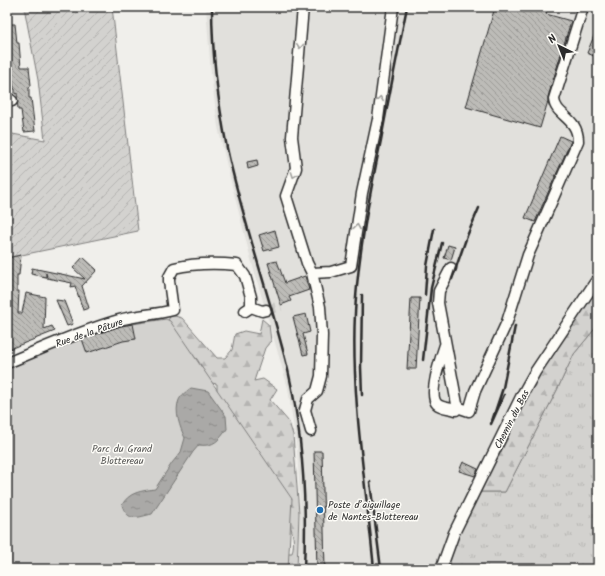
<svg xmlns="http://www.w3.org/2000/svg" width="605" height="576" font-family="Kalam,sans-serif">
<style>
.built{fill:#e1e0dc}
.grass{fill:url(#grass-tufts);stroke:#7f7e7d}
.forest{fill:url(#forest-firs);stroke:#7f7e7d}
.park{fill:#d3d2cf;stroke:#7f7e7d}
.garden{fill:url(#garden-furrows);stroke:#7f7e7d}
.water{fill:url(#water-ripples);stroke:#777775}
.building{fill:url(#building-back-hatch);stroke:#2b2b2b}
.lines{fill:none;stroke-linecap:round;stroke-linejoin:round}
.minor-tunnel{stroke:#c9c8c5;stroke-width:10;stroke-dasharray:10 5;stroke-linecap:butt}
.minor-casing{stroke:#2b2b2b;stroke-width:13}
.minor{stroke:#fdfcf7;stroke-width:10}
.rail{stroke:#2b2b2b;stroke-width:2.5}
.oneway{stroke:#9e9e9b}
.poi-dot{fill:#1f6fb2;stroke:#fdfcf7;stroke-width:1.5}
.labels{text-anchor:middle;stroke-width:3;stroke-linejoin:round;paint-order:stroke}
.street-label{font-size:10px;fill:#2b2b2b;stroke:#fdfcf7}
.park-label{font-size:10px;fill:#555554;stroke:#fdfcf7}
.poi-label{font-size:10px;fill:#2b2b2b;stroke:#fdfcf7;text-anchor:start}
</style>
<defs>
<pattern id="grass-tufts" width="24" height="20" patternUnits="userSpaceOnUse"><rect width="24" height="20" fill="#d3d2cf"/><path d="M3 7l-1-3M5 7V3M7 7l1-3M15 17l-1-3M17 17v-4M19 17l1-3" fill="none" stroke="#b5b4b2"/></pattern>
<pattern id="forest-firs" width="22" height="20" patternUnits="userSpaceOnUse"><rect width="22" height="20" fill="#d3d2cf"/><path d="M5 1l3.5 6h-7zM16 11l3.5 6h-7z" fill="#b5b4b2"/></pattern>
<pattern id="garden-furrows" width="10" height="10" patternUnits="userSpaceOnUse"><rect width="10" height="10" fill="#d3d2cf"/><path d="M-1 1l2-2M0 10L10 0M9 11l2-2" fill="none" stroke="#b5b4b2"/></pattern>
<pattern id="water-ripples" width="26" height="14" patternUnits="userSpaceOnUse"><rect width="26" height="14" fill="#aaa9a7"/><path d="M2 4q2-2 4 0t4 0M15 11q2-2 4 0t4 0" fill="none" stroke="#8b8a88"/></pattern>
<pattern id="building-back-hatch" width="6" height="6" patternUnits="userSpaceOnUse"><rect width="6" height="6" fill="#bdbcb8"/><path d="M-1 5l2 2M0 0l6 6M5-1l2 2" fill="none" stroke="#9a9996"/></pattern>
</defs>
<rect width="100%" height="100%" fill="#f0efeb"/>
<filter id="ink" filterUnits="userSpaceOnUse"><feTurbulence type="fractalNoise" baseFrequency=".025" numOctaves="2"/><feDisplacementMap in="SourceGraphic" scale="8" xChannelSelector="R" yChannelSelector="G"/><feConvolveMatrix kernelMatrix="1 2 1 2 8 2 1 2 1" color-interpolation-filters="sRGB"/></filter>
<g filter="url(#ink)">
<path class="built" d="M206,7H598V270L536,364L446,542L436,569H298L300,501L297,449L288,388L250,256L227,166L218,127L211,74Z"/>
<path class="grass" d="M598,325V569H436L446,542L471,492H505L557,390L574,354Z"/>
<path class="forest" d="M598,270V325L574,354L557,390L505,492H471L536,364Z
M171,315L182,318L217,358H225L232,350L235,334L244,331L259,334L262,319L269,325L271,341L265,348L254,381L263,379L277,389L270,400L289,422L293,435L299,513L297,569H276L284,553H292C295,542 293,533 289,522L217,395V384L206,382L202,367L197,359L187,351L166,324Z"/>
<path class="park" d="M166,319L170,321L292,499L288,569H7V369L66,344L119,326Z"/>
<path class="garden" d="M24,7H112L138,231L7,258V133L45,140L38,80Z"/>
<path class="water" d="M191,388L208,391L226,416L227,429C219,440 214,447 199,445L193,452L152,514C138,517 128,523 122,505C129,492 141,491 155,489L172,463L181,452L185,438C180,428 174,411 179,400C181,395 187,391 191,388Z"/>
<path class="building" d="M495,7H548L546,14L571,21L548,97V101L540,128L466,107Z
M7,24H15L17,43H19L21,67H29L31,85L29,88V98H31L35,131L24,132L21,110H18L17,93L15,94V89H14L10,65L8,66L7,60Z
M598,26V47L594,56L587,53Z
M560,136L571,141L535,222L525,218Z
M257,160L258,166L248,169L247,162Z
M275,230L279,247L264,251L259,235Z
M448,245L455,247L451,260L444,258Z
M21,255L19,275H17V291H19L18,313H22L26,293L45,297L44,329L52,326L55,331L7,350V258Z
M83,257L97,270L82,286L89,308L83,310L75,286L71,287L72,283L47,278L46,273V277L31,274L32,268L85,279L73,268Z
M277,261L285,283L305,276L309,290L289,297L291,301L281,305L268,263Z
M411,298H420L416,369H407Z
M56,300L64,301L73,324L67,326Z
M306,314L310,332L303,334L308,354L303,355L293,317Z
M133,324L136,339L123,341L87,353L82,339L121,326Z
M314,451H322L325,569H317Z
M463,462L478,469L475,476L459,471Z"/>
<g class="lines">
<path class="minor-tunnel" d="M266,310L281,306"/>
<defs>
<path id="minor" d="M303,7L292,137L296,168L286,196L307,263L312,273L331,272L351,266L362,193L378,119L393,7
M7,97L12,101
M451,268L439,291L438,303L457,404L460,408L469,411L475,391L507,322L528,255L537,235L578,141C578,117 555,116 554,99L583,7
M251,307L262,311L266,310
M445,345C441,357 428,395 437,404C441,408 450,408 456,410L459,407
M7,363C44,348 80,331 119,320C137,315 155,315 173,310L169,281V277L174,268C195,263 216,263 237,265L245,276L251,297V307L245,311
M311,431L305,410L308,399L317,391L321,376L322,335L320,307L312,273
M441,569L454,533L521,397L535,372L598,278"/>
</defs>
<use href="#minor" class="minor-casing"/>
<use href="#minor" class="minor"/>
<path class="rail" d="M212,7C212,54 218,102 227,148C243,223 270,296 288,370C303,436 307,502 304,569
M452,279L467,236L479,208
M425,295L427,266L434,229
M423,360L431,288L442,243
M362,395L361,367L362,295
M504,395L491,424L503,388L515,326
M370,482L381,569
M374,569C366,484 351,399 355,313C358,255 369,198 381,140C389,96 398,51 407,7"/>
</g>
<defs><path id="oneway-chevron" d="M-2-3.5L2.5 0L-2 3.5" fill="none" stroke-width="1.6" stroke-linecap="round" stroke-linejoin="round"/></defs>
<g class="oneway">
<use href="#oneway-chevron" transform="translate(300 46) rotate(95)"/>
<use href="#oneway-chevron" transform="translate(380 99) rotate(-82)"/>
<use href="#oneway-chevron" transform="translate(294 175) rotate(110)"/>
<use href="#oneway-chevron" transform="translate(357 227) rotate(-81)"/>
</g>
</g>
<circle class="poi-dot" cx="320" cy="510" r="4"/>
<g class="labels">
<g class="street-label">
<text transform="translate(89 332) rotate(-19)" y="4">Rue de la Pâture</text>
<text transform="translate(511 419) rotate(-63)" y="4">Chemin du Bas</text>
</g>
<g class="park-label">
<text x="122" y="452">Parc du Grand<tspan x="122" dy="12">Blottereau</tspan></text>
</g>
<g class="poi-label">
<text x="328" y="508">Poste d’aiguillage<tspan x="328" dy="12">de Nantes-Blottereau</tspan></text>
</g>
</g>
<rect width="605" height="576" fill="none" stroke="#fdfcf7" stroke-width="24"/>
<rect x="12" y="12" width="581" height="552" fill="none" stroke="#2b2b2b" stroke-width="1.5" filter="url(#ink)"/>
<g transform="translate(559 46) rotate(317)" stroke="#fdfcf7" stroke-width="3" paint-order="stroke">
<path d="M0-3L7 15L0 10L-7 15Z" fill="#2b2b2b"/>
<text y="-6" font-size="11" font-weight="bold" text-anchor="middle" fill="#2b2b2b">N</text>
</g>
</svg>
